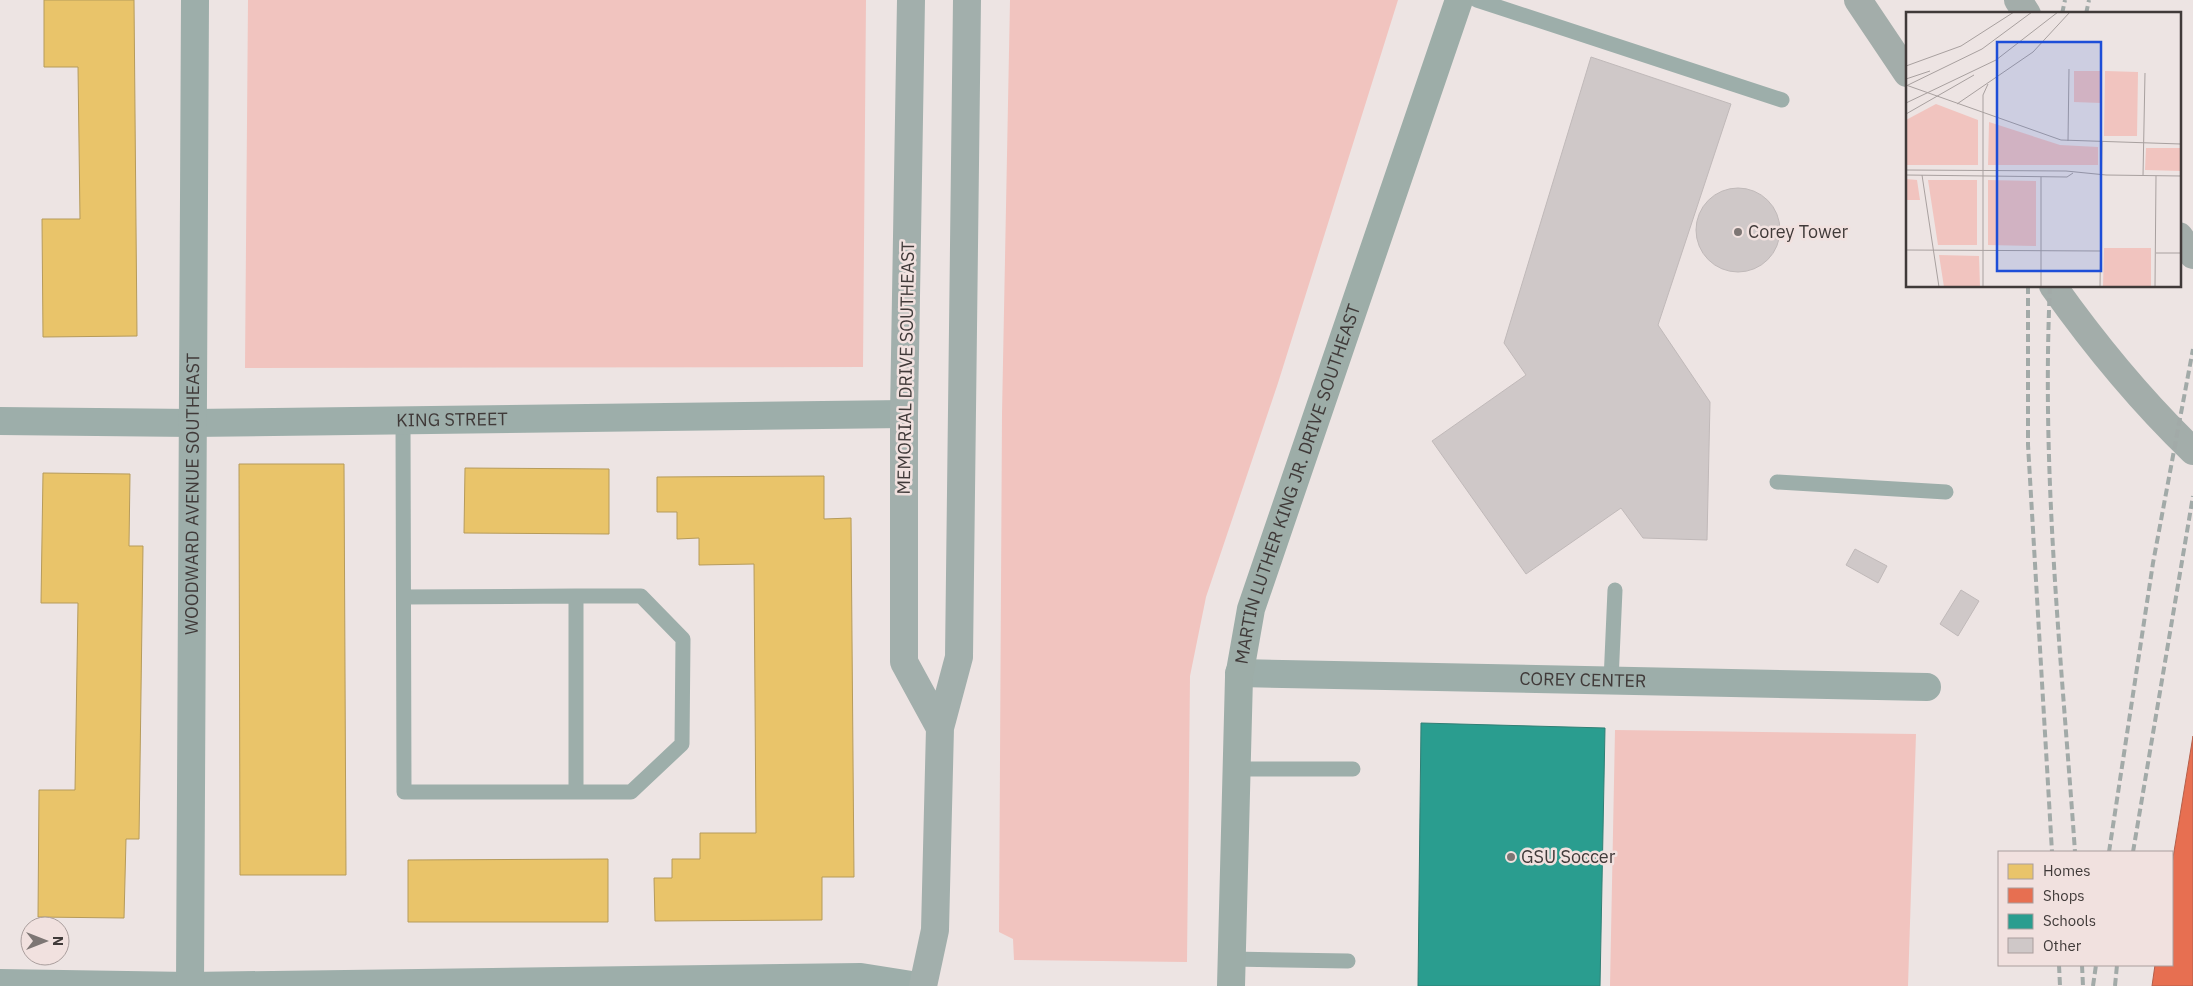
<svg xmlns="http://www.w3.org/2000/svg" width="2193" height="986" font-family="'IBM Plex Sans',sans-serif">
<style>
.green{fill:#f1c4bf}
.homes{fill:#e9c46a;stroke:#b69b5b}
.shops{fill:#e76f51;stroke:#b55f4a}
.schools{fill:#2a9d8f;stroke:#317f75}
.building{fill:#cfc8c8;stroke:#c0b9b9}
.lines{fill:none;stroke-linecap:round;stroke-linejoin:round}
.lane{stroke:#9daeaa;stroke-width:15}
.street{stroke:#9daeaa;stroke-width:28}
.secondary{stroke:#9dada8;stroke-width:28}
.primary{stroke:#a2afac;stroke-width:28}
.highway{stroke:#a3adaa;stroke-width:28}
.rail{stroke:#a2aaa8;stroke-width:4;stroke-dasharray:8 4;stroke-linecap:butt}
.poi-dot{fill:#7d7674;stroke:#f1e1df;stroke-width:2}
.labels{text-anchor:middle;stroke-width:5;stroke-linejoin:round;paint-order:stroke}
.poi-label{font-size:18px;fill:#403a39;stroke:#f1e1df;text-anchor:start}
.street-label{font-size:18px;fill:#403a39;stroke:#f1e1df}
.inset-road{fill:none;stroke:#a8a09f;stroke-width:1}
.view{fill:#1d4ed8;fill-opacity:0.15;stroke:#1d4ed8;stroke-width:2.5}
.inset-edge{fill:none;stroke:#403a39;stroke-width:2.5}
</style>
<rect width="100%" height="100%" fill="#ede4e3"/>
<path class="green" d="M248,0H866L863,367L245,368Z
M1010,0H1398L1278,383L1206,597L1190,676L1187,962L1014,960L1013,939L999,932L1002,414Z
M1615,730L1916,734L1908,986H1610Z"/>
<path class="homes" d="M44,0H134L137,336L43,337L42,219H80L78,67H44Z
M239,464H344L346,875H240Z
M465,468L609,469V534L464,533Z
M43,473L130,474L129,546H143L139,839H126L124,918L38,917L39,790H75L78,603H41Z
M824,476V519L851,518L854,877H822V920L655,921L654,878H672V859H700V833H756L754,564L699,565V538L677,539V512H657V477Z
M608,859V922H408V860Z"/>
<path class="shops" d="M2193,736V986H2152L2155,965H2172V864Z"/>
<path class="schools" d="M1421,723L1605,728L1600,986H1418Z"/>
<path class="building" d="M1591,57L1731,104L1658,325L1710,402L1707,540L1643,538L1621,508L1526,574L1432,441L1526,375L1504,343Z
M1696 230a42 42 0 1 1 84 0a42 42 0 1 1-84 0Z
M1855,549L1887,566L1878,583L1846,565Z
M1961,590L1979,601L1958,636L1940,624Z"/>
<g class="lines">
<path class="lane" d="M1477,0L1782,100
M403,419L404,792H576V596L404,597
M1777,482L1946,492
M576,596H641L683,639L682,744L631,792H576
M1611,681L1615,590
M1236,769H1353
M1231,959L1348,961"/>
<g class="street">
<path id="s1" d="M0,421L192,423L904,414"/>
<path id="s2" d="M1239,673L1927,687"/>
<path d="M0,983L190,986L861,977L918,986"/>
<path id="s3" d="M190,986L195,0"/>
</g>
<path class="secondary" id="s4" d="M1231,986L1239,677L1251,609L1459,0"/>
<path class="primary" d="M911,0L904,414V662L940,728
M923,986L935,930L940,728L959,657L967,0"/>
<path class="highway" d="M1858,0L1907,73
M2018,0L2027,14
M2179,236L2193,255
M2053,286C2095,345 2141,401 2193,451"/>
<path class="rail" d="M2062,14L2065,0
M2086,14L2089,0
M2028,286V445L2052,852
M2050,286C2041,475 2062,664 2075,852
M2109,852L2153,563L2193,349
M2133,852L2193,496
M2059,965L2060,986
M2082,965L2083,986
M2093,986L2096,965
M2115,986L2117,965"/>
</g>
<g class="poi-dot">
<circle cx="1738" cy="232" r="5"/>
<circle cx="1511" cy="857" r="5"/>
</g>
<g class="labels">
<g class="poi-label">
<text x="1748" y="238">Corey Tower</text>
<text x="1521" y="863">GSU Soccer</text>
</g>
<g class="street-label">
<text transform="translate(906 368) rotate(-89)" y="6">MEMORIAL DRIVE SOUTHEAST</text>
<text dy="6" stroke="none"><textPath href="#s1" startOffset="452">KING STREET</textPath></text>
<text dy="6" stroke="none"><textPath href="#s4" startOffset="511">MARTIN LUTHER KING JR. DRIVE SOUTHEAST</textPath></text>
<text dy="6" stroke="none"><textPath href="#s3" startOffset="492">WOODWARD AVENUE SOUTHEAST</textPath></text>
<text dy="6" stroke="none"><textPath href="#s2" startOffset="344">COREY CENTER</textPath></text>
</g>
</g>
<g transform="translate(1906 12)">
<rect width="275" height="275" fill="#ede4e3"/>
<path d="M168,59H195V91L168,90ZM199,59L232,60L231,124H198ZM30,92L72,108V153H0V108ZM83,110L154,133L192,135V153H82ZM240,136H275V159L239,158ZM0,167L11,168L14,188H0ZM22,168H71V233H32ZM82,168L130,169V234L82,233ZM198,236H245V275H197ZM33,243L73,244L74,275H38Z" fill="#f1c4bf"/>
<path class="inset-road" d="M0,54L55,34L108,0M0,67L24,59M0,73L155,128L275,132M0,74L76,37L126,0M0,91L90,48L152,0M51,92L127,40L164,0M0,102L68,63M77,102V83L82,72M162,129L163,57M0,158L160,159L200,163L275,164M0,163L161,165L167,161M16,163L33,275M237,164L239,61M135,165V275M0,238L195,239M250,241H275M77,275V102M194,275L196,130M249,275L250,164"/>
<path class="view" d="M91,30H195V259H91Z"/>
<rect width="275" height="275" class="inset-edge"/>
</g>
<rect x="1998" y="851" width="175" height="115" fill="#f1e1df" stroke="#aa9e9d"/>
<rect x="2008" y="864" width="25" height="15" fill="#e9c46a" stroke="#aa9e9d"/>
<text x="2043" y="876" font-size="15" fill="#403a39">Homes</text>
<rect x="2008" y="888" width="25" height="15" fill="#e76f51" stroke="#aa9e9d"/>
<text x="2043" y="901" font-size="15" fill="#403a39">Shops</text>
<rect x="2008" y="914" width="25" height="15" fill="#2a9d8f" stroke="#aa9e9d"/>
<text x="2043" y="926" font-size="15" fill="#403a39">Schools</text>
<rect x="2008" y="938" width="25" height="15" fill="#cfc8c8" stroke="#aa9e9d"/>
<text x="2043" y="951" font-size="15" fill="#403a39">Other</text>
<g transform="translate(45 941) rotate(90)"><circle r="24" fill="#f1e1df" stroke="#aa9e9d"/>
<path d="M0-4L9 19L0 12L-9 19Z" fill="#7d7674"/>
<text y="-8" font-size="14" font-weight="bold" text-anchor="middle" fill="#403a39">N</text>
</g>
</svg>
